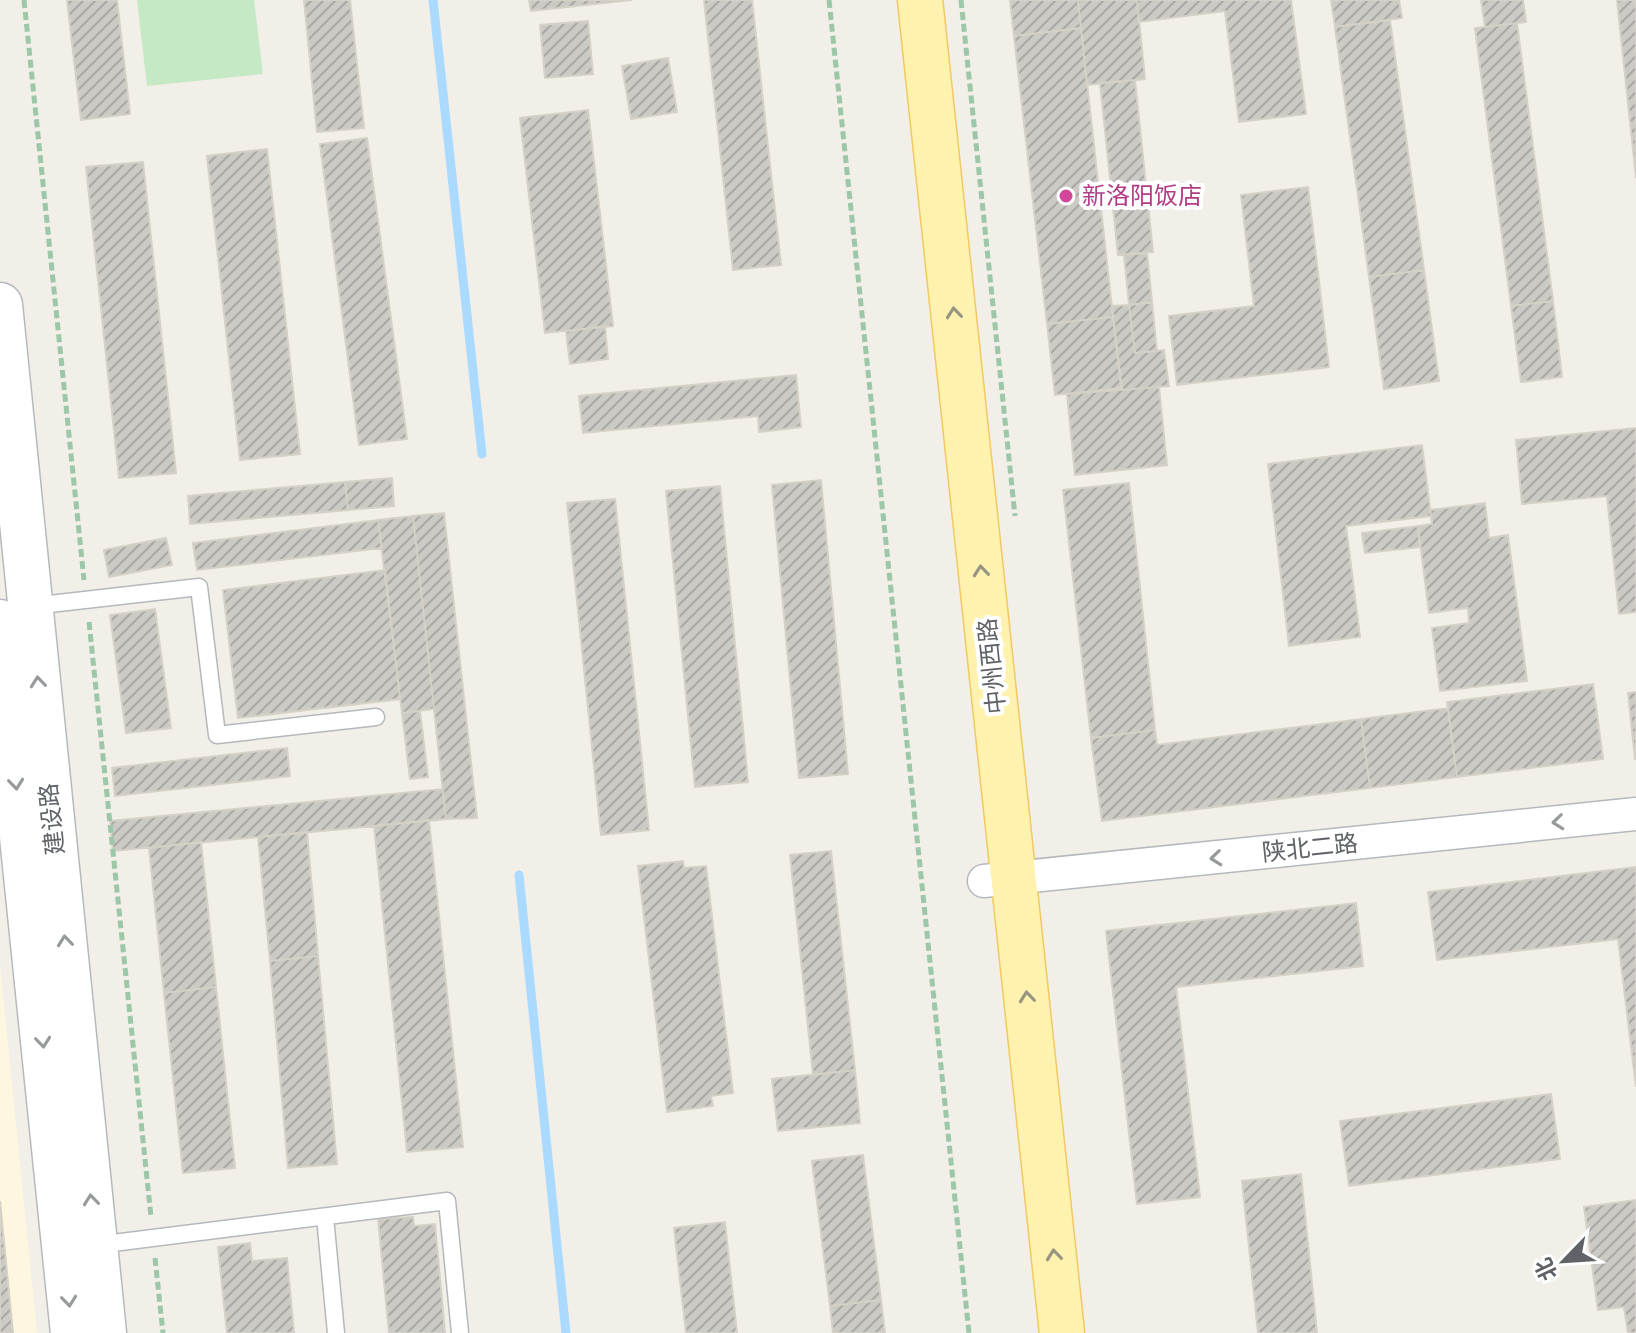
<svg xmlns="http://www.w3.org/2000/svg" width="1636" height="1333" font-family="Cabin,'Noto Sans SC',sans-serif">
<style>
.commercial{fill:#fef7e0}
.green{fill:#c5e8c5}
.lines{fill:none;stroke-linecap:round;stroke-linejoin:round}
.stream{stroke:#aadaff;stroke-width:9}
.building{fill:url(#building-hatch);stroke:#d6d1c6;stroke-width:2}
.lane-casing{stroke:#b5b8bc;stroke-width:19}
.street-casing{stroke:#b5b8bc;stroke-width:35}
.secondary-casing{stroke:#b6babf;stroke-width:47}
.primary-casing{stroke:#f2c960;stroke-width:47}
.path{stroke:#9cc7a9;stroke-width:5;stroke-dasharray:8 4;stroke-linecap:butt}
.lane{stroke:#fff;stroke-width:16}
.street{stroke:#fff;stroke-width:32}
.secondary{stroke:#fff;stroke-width:44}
.primary{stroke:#fff2af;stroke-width:44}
.oneway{stroke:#979581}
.oneway2{stroke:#979a9d}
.hotel-dot{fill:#d1479c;stroke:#fff;stroke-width:3}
.labels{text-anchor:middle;stroke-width:8;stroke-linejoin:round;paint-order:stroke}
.hotel-label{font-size:24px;fill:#b23c85;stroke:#fff;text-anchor:start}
.street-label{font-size:24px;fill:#5f6368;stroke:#fff}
</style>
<defs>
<pattern id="building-hatch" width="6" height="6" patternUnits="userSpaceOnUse" patternTransform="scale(2)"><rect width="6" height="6" fill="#cccac5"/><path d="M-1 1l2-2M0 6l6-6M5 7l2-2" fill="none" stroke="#a9a8a4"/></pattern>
</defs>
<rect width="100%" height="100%" fill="#f1efe8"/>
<path class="commercial" d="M0,966L37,1333H0Z"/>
<path class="green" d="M137,0H254L263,74L147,86Z"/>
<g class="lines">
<path class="stream" d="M433,0L482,454
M519,875L566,1333"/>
</g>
<path class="building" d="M67,0H117L130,114L81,120Z
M304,0H350L364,128L317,132Z
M529,0H632L531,11Z
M704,0H752L781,265L733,270Z
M1010,0H1078L1081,28L1014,36Z
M1078,0H1137L1145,79L1087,85Z
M1137,0H1291L1306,114L1239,122L1225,11L1139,22Z
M1331,0H1399L1402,18L1335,27Z
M1481,0H1523L1526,22L1485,27Z
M1617,0H1636V178Z
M1390,20L1424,270L1369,277L1335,27Z
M588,21L593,74L545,78L540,25Z
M1517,23L1553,301L1511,306L1475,28Z
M1081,28L1113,317L1047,324L1014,36Z
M668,58L677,112L631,119L622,66Z
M1135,80L1153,252L1118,255L1100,83Z
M588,110L613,326L545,333L520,118Z
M367,138L407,439L359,445L320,144Z
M267,149L300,454L240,460L207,156Z
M143,162L176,473L119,478L86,167Z
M1308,187L1329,367L1177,385L1169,316L1254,306L1241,195Z
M1147,253L1152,302L1129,305L1124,255Z
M1424,270L1439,381L1384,389L1369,277Z
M1553,301L1562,377L1521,382L1511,306Z
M1152,302L1157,351L1135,353L1129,305Z
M1129,305L1135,353L1164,350L1169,386L1122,390L1112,306Z
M1113,317L1121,388L1055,395L1047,324Z
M605,326L608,359L570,364L566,331Z
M796,375L801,427L759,432L758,416L583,433L579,396Z
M1159,387L1167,465L1075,475L1067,394Z
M1636,428V612L1619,614L1607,496L1522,504L1516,440Z
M1422,445L1431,516L1346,526L1360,637L1289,646L1268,464Z
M392,478L394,506L348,510L345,482Z
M821,480L848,774L799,778L772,485Z
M345,482L348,510L190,524L188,496Z
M1129,483L1155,730L1091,738L1063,490Z
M720,486L748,782L695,787L666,491Z
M615,499L649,830L601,835L567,503Z
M1485,503L1489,538L1508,535L1527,681L1440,691L1432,628L1469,623L1468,608L1429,613L1418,526L1432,524L1430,510Z
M444,513L477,818L446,819L434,709L413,516Z
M413,516L434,709L402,713L378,520Z
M378,520L382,548L197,570L193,543Z
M1418,526L1420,547L1365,553L1362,533Z
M166,538L172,565L109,577L104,550Z
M385,570L400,699L238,718L223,590Z
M155,609L171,728L126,733L110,615Z
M1593,684L1603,759L1457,777L1447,702Z
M1636,692V759H1635L1628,693Z
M1448,708L1457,777L1370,788L1361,719Z
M420,711L428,777L410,779L402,713Z
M1361,719L1370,788L1102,821L1091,738L1155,730L1157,745Z
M287,748L290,776L115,796L112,768Z
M443,789L446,819L113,851L110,821Z
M429,820L463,1147L407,1152L374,826Z
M307,832L318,956L270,961L258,837Z
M201,842L216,987L164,993L149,848Z
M831,851L855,1070L813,1075L790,855Z
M683,861L684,868L706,866L733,1093L711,1096L713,1106L667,1112L638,866Z
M1636,867V1087L1618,939L1437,960L1428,892Z
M1356,903L1363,966L1176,987L1200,1197L1137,1204L1106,931Z
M318,956L337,1164L288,1168L270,961Z
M216,987L235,1168L183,1173L164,993Z
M855,1070L860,1123L778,1131L772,1079Z
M1551,1094L1560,1159L1349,1186L1340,1121Z
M863,1155L881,1300L830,1306L812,1161Z
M1301,1174L1317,1333H1258L1242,1181Z
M1636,1200V1333H1628L1624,1307L1598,1310L1584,1207Z
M0,1201L13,1333H0Z
M413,1217L414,1226L435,1224L445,1333H389L378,1219Z
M725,1222L737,1333H686L674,1228Z
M250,1243L252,1261L287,1258L294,1333H227L218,1247Z
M881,1300L885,1333H833L830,1306Z"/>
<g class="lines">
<defs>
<path id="lane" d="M32,606L199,587L217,735L376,717
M325,1217L336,1333
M97,1245L447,1201L460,1333"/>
<path id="street" d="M984,881L1636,814"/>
<path id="secondary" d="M0,305L104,1333
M0,622L73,1333"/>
<path id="primary" d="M920,0L1062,1333"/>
</defs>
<use href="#lane" class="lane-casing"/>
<use href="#street" class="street-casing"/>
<use href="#secondary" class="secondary-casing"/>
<use href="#primary" class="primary-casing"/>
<path class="path" d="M24,0L84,580
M829,0L969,1333
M961,0L1015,516
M89,622L151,1217
M155,1258L163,1333"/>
<use href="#lane" class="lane"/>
<use href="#street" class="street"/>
<use href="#secondary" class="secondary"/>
<use href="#primary" class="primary"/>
</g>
<defs><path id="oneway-chevron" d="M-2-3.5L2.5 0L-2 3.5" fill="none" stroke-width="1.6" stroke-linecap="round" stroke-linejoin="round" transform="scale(2)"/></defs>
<g class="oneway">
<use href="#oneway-chevron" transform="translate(954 313) rotate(-96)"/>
<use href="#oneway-chevron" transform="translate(981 571) rotate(-96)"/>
<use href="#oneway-chevron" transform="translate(1027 997) rotate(-96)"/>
<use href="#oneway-chevron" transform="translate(1054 1255) rotate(-96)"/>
</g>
<g class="oneway2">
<use href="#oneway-chevron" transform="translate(38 682) rotate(-96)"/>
<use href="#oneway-chevron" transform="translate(16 784) rotate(84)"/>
<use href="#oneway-chevron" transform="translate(1558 822) rotate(174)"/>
<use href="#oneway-chevron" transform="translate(1216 858) rotate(174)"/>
<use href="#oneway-chevron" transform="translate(65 941) rotate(-96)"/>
<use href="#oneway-chevron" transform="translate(43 1042) rotate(84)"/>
<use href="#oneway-chevron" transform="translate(91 1200) rotate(-96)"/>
<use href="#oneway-chevron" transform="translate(69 1301) rotate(84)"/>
</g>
<circle class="hotel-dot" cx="1066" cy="196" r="8"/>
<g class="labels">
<g class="hotel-label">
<text x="1082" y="204">新洛阳饭店</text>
</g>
<g class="street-label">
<text transform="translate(992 666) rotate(-96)" y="8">中州西路</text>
<text transform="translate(52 819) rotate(-96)" y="8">建设路</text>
<text transform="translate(1310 848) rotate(-6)" y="8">陕北二路</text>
</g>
</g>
<g transform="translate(1564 1261) rotate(245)" stroke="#ffffff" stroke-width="6" paint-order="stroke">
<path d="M0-6L14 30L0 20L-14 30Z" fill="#5f6368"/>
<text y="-12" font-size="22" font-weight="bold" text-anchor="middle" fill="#5f6368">北</text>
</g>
</svg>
